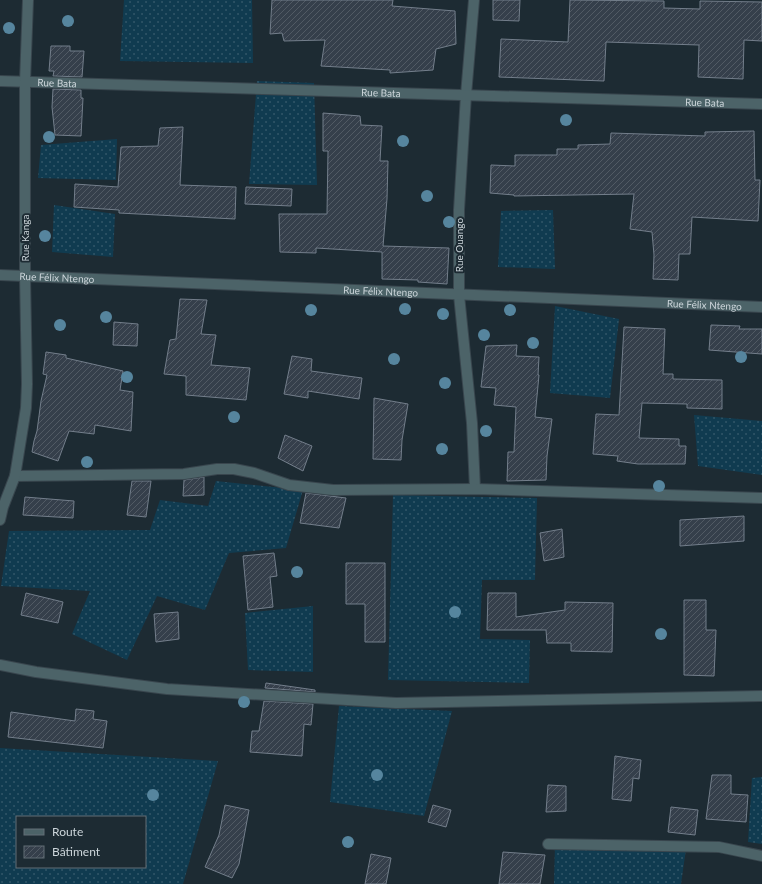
<svg xmlns="http://www.w3.org/2000/svg" width="762" height="884" font-family="Lato,sans-serif">
<style>
.grass{fill:url(#grass-dots);fill-rule:evenodd}
.building{fill:url(#building-hatch);stroke:#737e8b}
.lines{fill:none;stroke-linecap:round;stroke-linejoin:round}
.minor-casing{stroke:#39464e;stroke-width:12}
.minor{stroke:#4c6368;stroke-width:10}
.tree{fill:#56859e}
.labels{text-anchor:middle;stroke-width:4;stroke-linejoin:round;paint-order:stroke}
.street-label{font-size:10px;fill:#ccd5da;stroke:#1d2b33}
</style>
<defs>
<pattern id="grass-dots" width="8" height="8" patternUnits="userSpaceOnUse"><rect width="8" height="8" fill="#103b50"/><path d="M2 2h.1M6 6h.1" fill="none" stroke="#325669" stroke-width="1.8" stroke-linecap="round"/></pattern>
<pattern id="building-hatch" width="6" height="6" patternUnits="userSpaceOnUse"><rect width="6" height="6" fill="#353f4b"/><path d="M-1 1l2-2M0 6l6-6M5 7l2-2" fill="none" stroke="#515a64"/></pattern>
</defs>
<rect width="100%" height="100%" fill="#1d2b33"/>
<path class="grass" d="M124,0H252L253,63L120,61Z
M257,81L314,83L317,185L249,184Z
M117,139L116,180L38,178L41,145Z
M54,205L115,214L113,257L52,252Z
M553,210L555,269L498,267L501,211Z
M555,306L619,319L610,398L550,393Z
M694,415L762,421V475L698,466Z
M216,481L303,490L286,548L229,553L205,610L157,596L127,660L72,634L90,591L1,586L9,531L150,530L160,500L208,506Z
M393,495L537,498L535,580H482L480,639L530,640L529,683L388,680Z
M313,606V672L248,670L245,613Z
M339,706L452,711L424,816L330,802Z
M0,748L218,761L183,884H0ZM17,817H145V867H17Z
M762,777V844L748,842L752,778Z
M687,842L681,884H554L555,844Z"/>
<path class="building" d="M272,0H393L392,6L455,11L456,44L436,49L433,70L390,73V70L321,66L325,40L284,41L282,33L270,34Z
M493,0H520L519,21L493,20Z
M570,0L664,1V8L700,9V1L762,2V41L744,40L743,79L698,77L699,45L606,42L604,81L499,77L501,39L568,42Z
M51,46H70V51H84L82,77L53,76L54,71H49Z
M53,89L81,90V98H83L81,136L55,135L52,107Z
M323,113L360,116L361,125L382,126L380,161H388L387,199L383,246L449,248L447,284L418,282V280L382,279V252L316,248V253L280,252L279,214H327L328,151H323Z
M183,127L180,185L236,187L235,219L119,213V210L74,207L75,184L118,187L121,147L158,146L160,128Z
M754,131L755,180H760L758,221L692,217L690,254H679L678,280L653,279L654,255L652,232L630,229L634,194L514,196V195L490,193L491,165L515,166V155H557V149H578V145L610,144L611,133L705,136V132Z
M246,187L292,189L291,206L245,204Z
M180,299L207,300L201,334L216,335L211,365L250,368L246,400L186,395V376L164,374L170,340L176,339Z
M114,322L138,324L137,346L113,345Z
M711,325L740,326L739,329H762V354L709,350Z
M624,327L665,329L663,374H673V379L722,380V409L687,408V404L642,403L639,438L679,439V446H686L685,464H638L617,461L618,456L593,454L596,414L619,415Z
M517,345L516,356L539,357L538,375H539L535,417L552,419L547,456L546,480L507,481L508,452H514L516,407L494,405L496,388L481,387L486,346Z
M46,352L66,355V358L123,371L120,390L133,392L131,431L95,425L94,434L69,431L58,461L32,452L34,441L37,431L41,401L47,375L43,374Z
M292,356L312,359L311,371L362,378L359,399L308,391V398L284,394Z
M374,398L408,404L402,440L401,460L373,459Z
M285,435L312,446L303,471L278,458Z
M204,477V495L183,496L184,480Z
M132,481H151L146,517L127,515Z
M306,493L346,498L339,528L300,523Z
M25,497L74,501L73,518L23,515Z
M744,516V541L680,546V520Z
M562,529L564,557L544,561L540,533Z
M274,553L277,576L270,577L273,607L248,610L243,556Z
M346,563H385V642H365V604H346Z
M26,593L63,602L58,623L21,615Z
M488,593H516V617L565,610V602L613,603L612,652L571,651V643H547L546,630H487Z
M684,600H706V630H716L714,676L684,675Z
M178,612L179,639L156,642L154,614Z
M266,683L315,690V692L265,688Z
M264,701L313,704L311,725L304,724L302,756L250,752L252,731H259Z
M76,709L94,711L93,719L107,721L103,748L8,737L11,712L75,721Z
M615,756L641,760L639,779L633,778L631,801L612,799Z
M712,775H731V794L748,795L746,822L706,819Z
M548,785L566,786V811L546,812Z
M225,805L249,810L239,864L232,878L205,867L219,835Z
M433,805L451,810L446,827L428,822Z
M671,807L698,810L695,835L668,832Z
M503,852L545,855L540,884H499Z
M371,854L391,858L386,884H365Z"/>
<g class="lines">
<defs>
<g id="minor">
<path d="M474,0L466,95L459,210V295L472,423L475,489"/>
<path id="s1" d="M0,81L762,104"/>
<path id="s2" d="M0,275L762,307"/>
<path d="M15,476L184,474L217,469H234L254,473L289,485L333,490L475,489L762,498"/>
<path d="M0,520L3,507L15,476L26,408L27,384L25,276V82L28,0"/>
<path d="M0,665L36,672L167,689L396,703L762,696"/>
<path d="M548,844L719,847L762,856"/>
</g>
</defs>
<use href="#minor" class="minor-casing"/>
<use href="#minor" class="minor"/>
</g>
<g class="tree">
<circle cx="68" cy="21" r="6"/>
<circle cx="9" cy="28" r="6"/>
<circle cx="566" cy="120" r="6"/>
<circle cx="49" cy="137" r="6"/>
<circle cx="403" cy="141" r="6"/>
<circle cx="427" cy="196" r="6"/>
<circle cx="449" cy="222" r="6"/>
<circle cx="45" cy="236" r="6"/>
<circle cx="405" cy="309" r="6"/>
<circle cx="311" cy="310" r="6"/>
<circle cx="510" cy="310" r="6"/>
<circle cx="443" cy="314" r="6"/>
<circle cx="106" cy="317" r="6"/>
<circle cx="60" cy="325" r="6"/>
<circle cx="484" cy="335" r="6"/>
<circle cx="533" cy="343" r="6"/>
<circle cx="741" cy="357" r="6"/>
<circle cx="394" cy="359" r="6"/>
<circle cx="127" cy="377" r="6"/>
<circle cx="445" cy="383" r="6"/>
<circle cx="234" cy="417" r="6"/>
<circle cx="486" cy="431" r="6"/>
<circle cx="442" cy="449" r="6"/>
<circle cx="87" cy="462" r="6"/>
<circle cx="659" cy="486" r="6"/>
<circle cx="297" cy="572" r="6"/>
<circle cx="455" cy="612" r="6"/>
<circle cx="661" cy="634" r="6"/>
<circle cx="244" cy="702" r="6"/>
<circle cx="377" cy="775" r="6"/>
<circle cx="153" cy="795" r="6"/>
<circle cx="348" cy="842" r="6"/>
</g>
<g class="labels">
<g class="street-label">
<text dy="4" stroke="none"><textPath href="#s1" startOffset="57">Rue Bata</textPath></text>
<text dy="4" stroke="none"><textPath href="#s1" startOffset="381">Rue Bata</textPath></text>
<text dy="4" stroke="none"><textPath href="#s1" startOffset="705">Rue Bata</textPath></text>
<text transform="translate(25 238) rotate(-90)" y="4">Rue Kanga</text>
<text transform="translate(459 245) rotate(-90)" y="4">Rue Ouango</text>
<text dy="4" stroke="none"><textPath href="#s2" startOffset="57">Rue Félix Ntengo</textPath></text>
<text dy="4" stroke="none"><textPath href="#s2" startOffset="381">Rue Félix Ntengo</textPath></text>
<text dy="4" stroke="none"><textPath href="#s2" startOffset="705">Rue Félix Ntengo</textPath></text>
</g>
</g>
<rect x="16" y="816" width="130" height="52" fill="#1d2b33" stroke="#636f76"/>
<rect x="24" y="829" width="20" height="6" fill="#4c6368" stroke="#636f76"/>
<text x="52" y="836" font-size="12" fill="#ccd5da">Route</text>
<rect x="24" y="846" width="20" height="12" fill="url(#building-hatch)" stroke="#636f76"/>
<text x="52" y="856" font-size="12" fill="#ccd5da">Bâtiment</text>
</svg>
